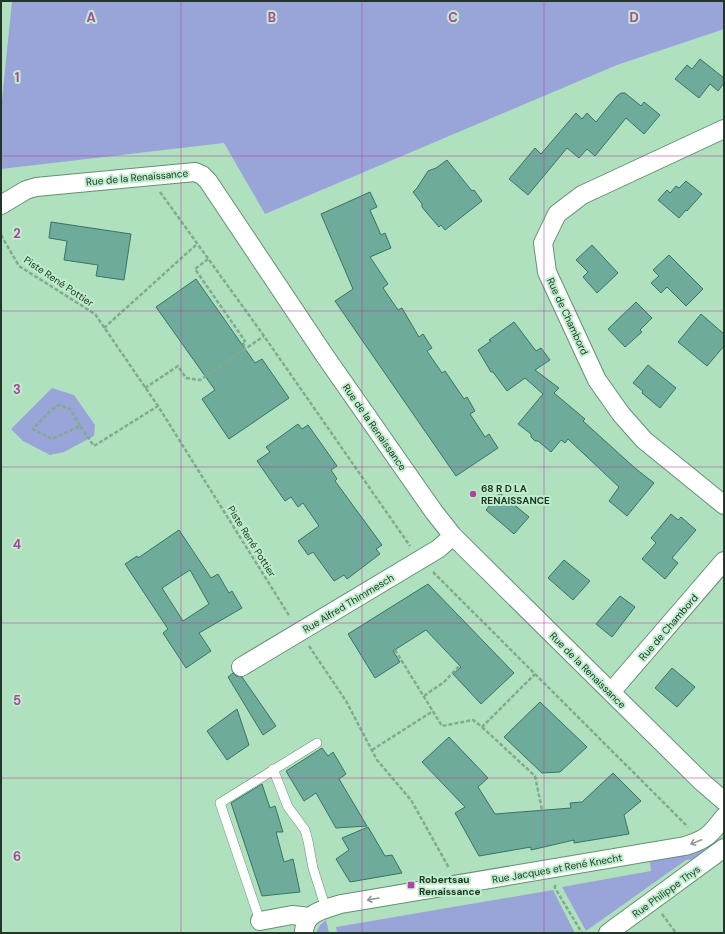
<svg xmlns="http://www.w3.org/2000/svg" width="725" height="934" font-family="'DM Sans',sans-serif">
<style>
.green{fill:#99a5d9}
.building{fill:#6eab9a;stroke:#387465;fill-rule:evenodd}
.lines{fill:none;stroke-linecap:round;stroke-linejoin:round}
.service-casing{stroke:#639172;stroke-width:10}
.minor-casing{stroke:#639172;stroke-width:20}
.path{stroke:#83aa8f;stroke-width:2.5;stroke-dasharray:4 2;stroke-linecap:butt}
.service{stroke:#fff;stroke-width:9}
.minor{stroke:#fff;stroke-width:18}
.oneway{stroke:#909a94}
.grid{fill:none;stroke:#b243a1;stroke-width:1;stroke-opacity:0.55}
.poi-dot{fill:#b243a1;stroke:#bdeecc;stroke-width:1.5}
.labels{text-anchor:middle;stroke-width:4;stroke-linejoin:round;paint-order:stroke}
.street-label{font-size:10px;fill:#223528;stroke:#bdeecc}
.poi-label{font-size:10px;font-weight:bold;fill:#223528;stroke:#bdeecc;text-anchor:start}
.grid-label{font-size:13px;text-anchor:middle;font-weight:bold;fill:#b243a1;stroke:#bdeecc;stroke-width:4;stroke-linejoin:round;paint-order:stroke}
</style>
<rect width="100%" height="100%" fill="#b0e1bf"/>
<path class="green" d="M12,1H724V29L617,65L265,214L224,143L1,169V100H2Z
M52,388L74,395L95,425L94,436L64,452L50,455L23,441L11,429Z
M703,849L707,852L697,859L686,860L586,931L562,887L651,871L650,862L697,852Z
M553,890L575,933H337L336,927Z
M326,920L329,933H316L320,925Z"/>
<path class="building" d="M700,59L724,78V83L718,91L710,84L699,98L675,79L687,65L692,69Z
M621,93H625L641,106L644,102L660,115L644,134L626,118L595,156L587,149L579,158L567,148L528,195L509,179L535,148L541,154L576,113L582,119L587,113L596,122L617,96Z
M447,160L472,191L474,190L482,201L445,230L441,225L439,227L426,212L422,207V204L413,192L417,188L428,171L436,168Z
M686,181L702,194L687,211L686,210L679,218L658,200L667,190L670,193L676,186L679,188Z
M370,192L377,207L370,210L381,235L385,233L391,248L370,257L388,284L383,288L398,310L402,308L419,337L423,334L432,348L427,351L442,373L445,371L464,399L467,397L475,411L470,414L485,437L489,434L498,448L456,476L335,301L353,289L321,214Z
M51,222L131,234L124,280L96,276L98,265L64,260L67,241L49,238Z
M592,245L618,273L597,293L583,277L588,272L576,260Z
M669,255L703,289L686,306L667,287L661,293L651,283L659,276L653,270Z
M196,279L255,363L262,359L289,398L229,439L202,399L215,390L156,307Z
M636,302L652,318L640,330L642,332L625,347L608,329Z
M701,314L724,334V346L707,366L678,342Z
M514,322L536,351L541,348L550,360L535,370L559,388L554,393L585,419L583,421L636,469L654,483L627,516L609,501L619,487L568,439L565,443L561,440L551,452L538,441H535L531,437V434L518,424L543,394L525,378L507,391L493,372H491L478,350L491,341L489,340Z
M648,365L676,388L660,408L642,393L643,391L633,383Z
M298,424L302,429L308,425L337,466L331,470L337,479L335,481L382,545L376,549L380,554L347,579L344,575L334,581L313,552L308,555L298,541L319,526L303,503L298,507L291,497L285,501L257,461L270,452L266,447Z
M500,493L529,517L514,534L486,510Z
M671,514L678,520L681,517L696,530L672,558L678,563L665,579L642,559L656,543L651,538Z
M179,530L211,578L218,574L229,593L232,591L242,608L199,633L211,651L186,668L163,633L168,629L125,564L137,556L138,558ZM190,570L209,604L183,621L162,588Z
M564,560L590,581L573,600L548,578Z
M428,584L514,673L481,704L453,674L461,667L426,630L393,651L400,662L375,678L348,634Z
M620,596L635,607L612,637L596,624Z
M672,668L695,687L677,707L655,688Z
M233,673L236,676L242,677L276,726L263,735L228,677Z
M540,702L587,747L560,772L542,773L504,737Z
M237,709L249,745L227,760L207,731Z
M449,737L488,778L478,787L495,814L571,808L570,803L582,802L613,773L641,801L624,815L629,834L574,843V840L531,850V847L479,856L455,813L465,807L422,762Z
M322,748L328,756L333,752L346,774L339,779L367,826L336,828L316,793L304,801L286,771Z
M262,784L270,808L275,806L283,832H276L284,862L293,859L300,892L262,896L231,803Z
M368,827L385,856L392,855L402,873L350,882L336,859L349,850L342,838Z"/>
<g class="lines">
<defs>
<path id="service" d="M273,769L288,807L305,830L308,841L313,868L326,909
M260,921L220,803L317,743"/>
<path id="minor" d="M724,129L582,195L557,214L543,243L547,272L597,380L621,414L644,440L724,505
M1,205L26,190L36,187L195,172L202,175L208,181L325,356L434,512L453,536L702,782L724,801
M241,667L438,549L453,536
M611,692L724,561
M260,921L292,915L310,917
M304,933C304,912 325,909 341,904L685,846C706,840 711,834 724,817
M608,933L724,848"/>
</defs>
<use href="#service" class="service-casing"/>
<use href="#minor" class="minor-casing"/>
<path class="path" d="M160,192L264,336L410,546
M1,235L19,266L95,314L158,406L290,617
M208,259L195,269L245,341L242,342L246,348
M104,328L197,244
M145,388L178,366L186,378L200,380L264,336
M80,426L70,409L58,405L48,413L33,429L52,439L80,426L94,446L158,406
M433,572L688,827
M309,646L346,701L377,760L411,800L449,868
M395,650L442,726L473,720L482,727L535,674
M424,696L444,682L460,665
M482,727L535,776L542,810
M372,750L433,711
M555,885V888L582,933
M662,914L676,933"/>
<use href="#service" class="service"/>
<use href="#minor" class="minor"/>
</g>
<defs><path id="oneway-shaft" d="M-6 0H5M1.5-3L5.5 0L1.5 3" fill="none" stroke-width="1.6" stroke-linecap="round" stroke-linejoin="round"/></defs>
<g class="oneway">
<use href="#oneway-shaft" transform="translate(696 842) rotate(158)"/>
<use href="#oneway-shaft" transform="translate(373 899) rotate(170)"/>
</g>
<path class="grid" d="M181,1V933M362,1V933M544,1V933M1,156H724M1,311H724M1,467H724M1,623H724M1,778H724"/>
<g class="poi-dot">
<circle cx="473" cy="494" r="4"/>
<rect x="407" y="881" width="8" height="8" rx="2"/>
</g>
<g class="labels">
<g class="street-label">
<text transform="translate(137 177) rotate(-5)" y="4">Rue de la Renaissance</text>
<text transform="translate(59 281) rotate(34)" y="4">Piste René Pottier</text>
<text transform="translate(568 316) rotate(65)" y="4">Rue de Chambord</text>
<text transform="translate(375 427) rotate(55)" y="4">Rue de la Renaissance</text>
<text transform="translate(252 541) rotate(58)" y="4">Piste René Pottier</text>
<text transform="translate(348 603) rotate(-31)" y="4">Rue Alfred Thimmesch</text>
<text transform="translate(668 627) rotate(-49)" y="4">Rue de Chambord</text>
<text transform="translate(588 670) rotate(45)" y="4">Rue de la Renaissance</text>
<text transform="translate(557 868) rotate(-10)" y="4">Rue Jacques et René Knecht</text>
<text transform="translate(666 891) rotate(-36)" y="4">Rue Philippe Thys</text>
</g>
<g class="poi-label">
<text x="481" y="492">68 R D LA<tspan x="481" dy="12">RENAISSANCE</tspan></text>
<text x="419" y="883">Robertsau<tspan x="419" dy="12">Renaissance</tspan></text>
</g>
</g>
<g class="grid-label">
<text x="91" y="22">A</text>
<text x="272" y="22">B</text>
<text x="453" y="22">C</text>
<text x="634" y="22">D</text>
<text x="17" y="82">1</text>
<text x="17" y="238">2</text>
<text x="17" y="394">3</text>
<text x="17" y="549">4</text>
<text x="17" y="705">5</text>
<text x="17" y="861">6</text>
</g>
<rect width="725" height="934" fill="none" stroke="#223528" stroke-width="4"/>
</svg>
